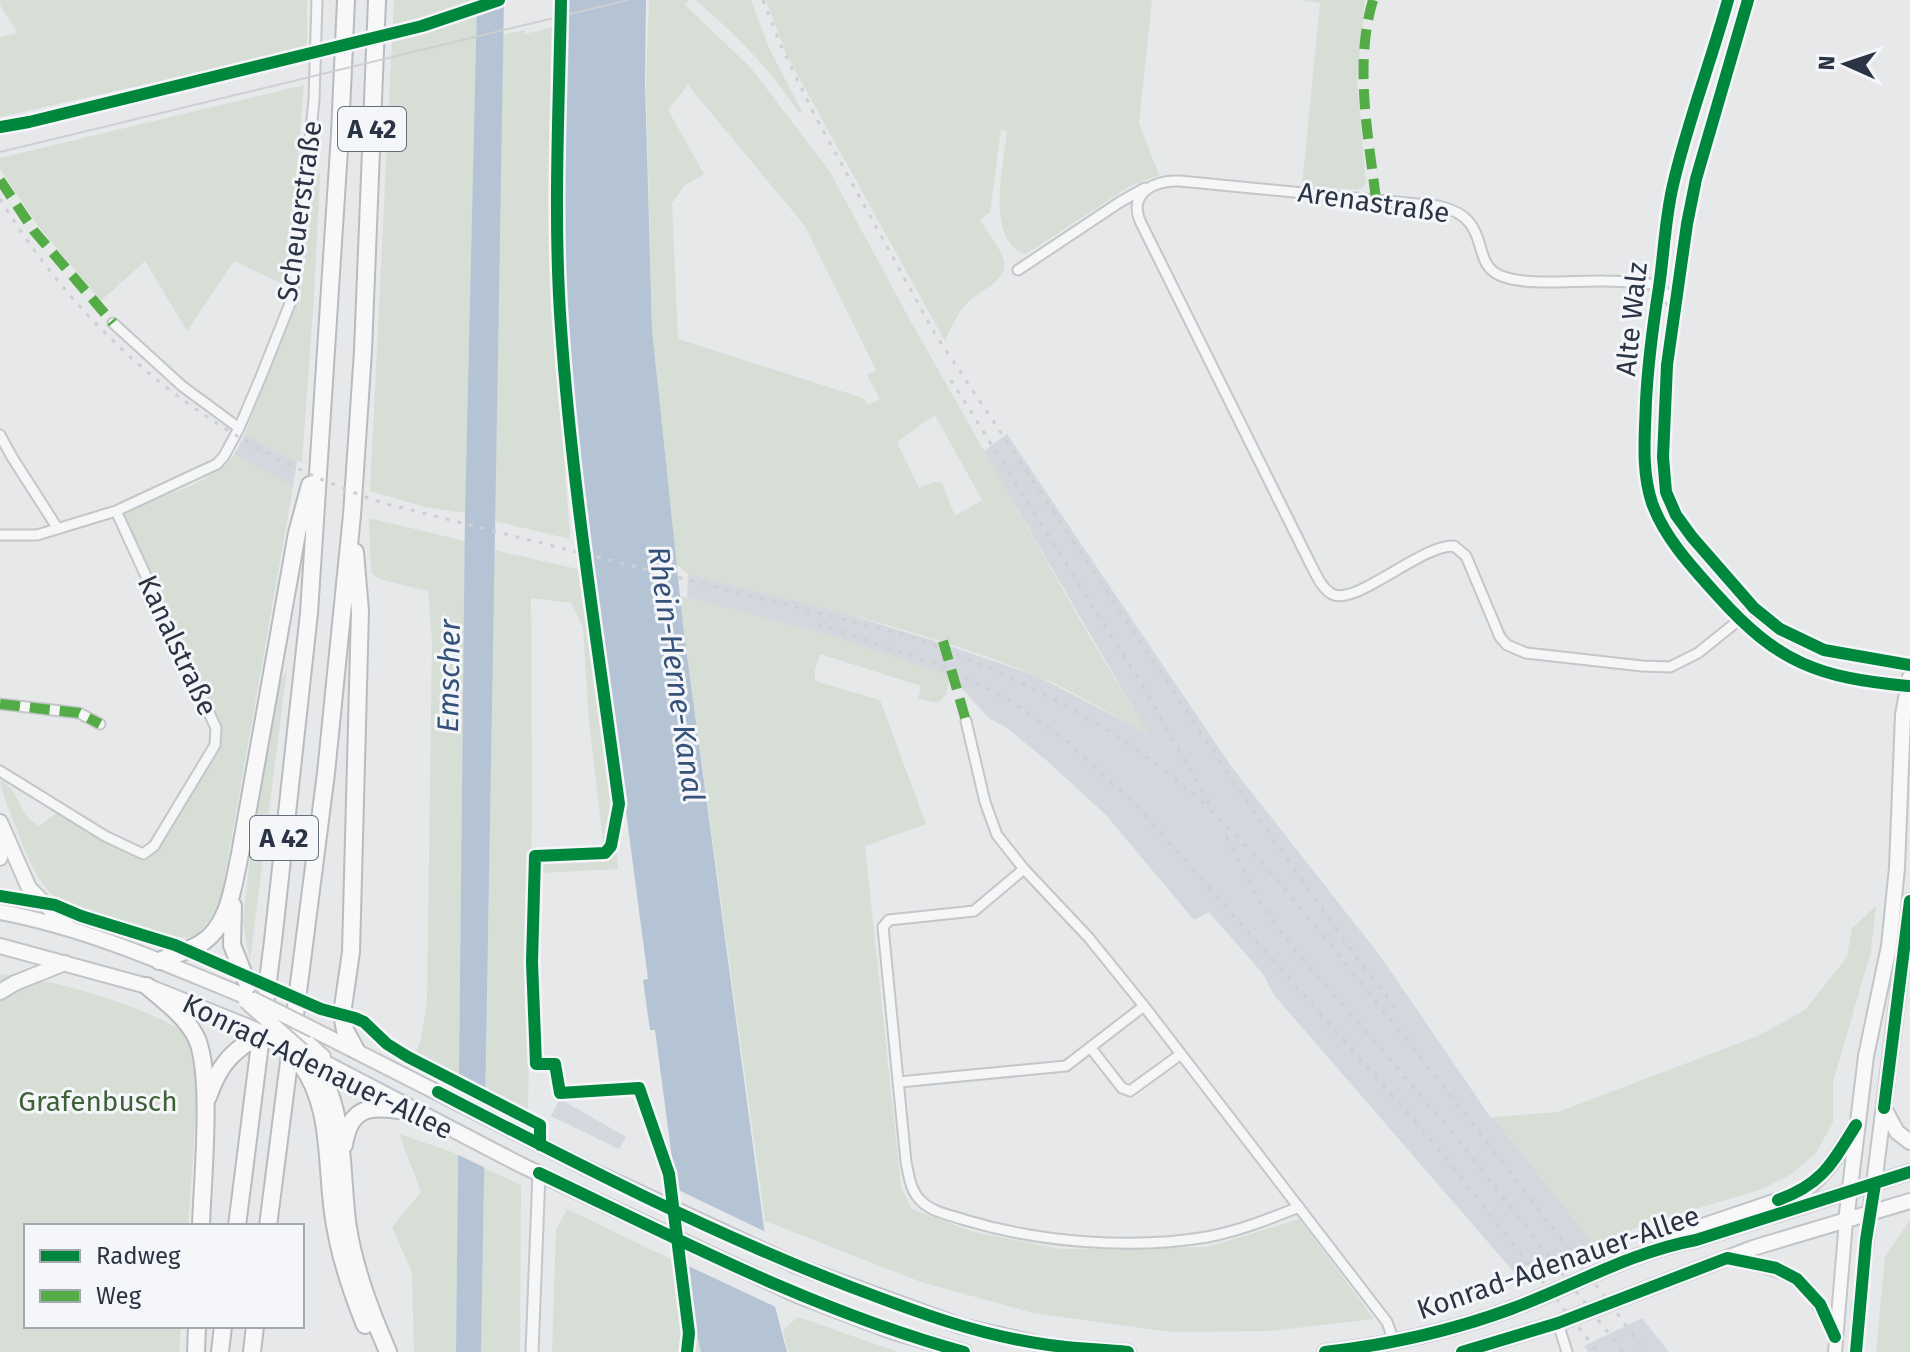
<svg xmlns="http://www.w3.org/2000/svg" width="1910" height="1352" font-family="'Fira Sans',sans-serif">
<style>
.built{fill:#d4d7dd}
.green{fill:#d6ded6;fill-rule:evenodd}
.water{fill:#b4c4d5}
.pier{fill:#e6e8ea}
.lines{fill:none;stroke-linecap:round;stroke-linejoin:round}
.minor-casing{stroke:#c4c6c8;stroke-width:13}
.tertiary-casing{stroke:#c4c6c8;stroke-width:15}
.secondary-casing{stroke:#c4c6c8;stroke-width:16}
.primary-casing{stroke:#c2c5c8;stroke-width:18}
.motorway-casing{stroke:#b8bbbf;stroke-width:20}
.minor{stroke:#f5f6f7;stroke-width:9}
.tertiary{stroke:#f5f6f7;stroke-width:11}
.secondary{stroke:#f8f8f8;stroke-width:12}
.primary{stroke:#f8f8f8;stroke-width:14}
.motorway{stroke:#f8f8f8;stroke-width:16}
.tram{stroke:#cecfd2;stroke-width:2}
.rail{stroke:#cecfd2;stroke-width:3;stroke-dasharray:4 8;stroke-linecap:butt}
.primary-bridge-casing{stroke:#c2c5c8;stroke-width:18;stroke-linecap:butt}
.primary-bridge{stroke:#f8f8f8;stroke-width:14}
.quiet{stroke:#54ac47;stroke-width:10;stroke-dasharray:20 10;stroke-linecap:butt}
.cycleway-casing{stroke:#f4f6f9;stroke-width:17}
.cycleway{stroke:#00873e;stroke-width:12}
.labels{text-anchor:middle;stroke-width:6;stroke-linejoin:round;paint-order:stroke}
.shield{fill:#f4f6f9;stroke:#676e7b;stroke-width:2}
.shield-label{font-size:26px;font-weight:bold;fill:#2b3445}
.street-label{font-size:28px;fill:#2b3445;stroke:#f4f6f9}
.park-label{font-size:28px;fill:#3f6138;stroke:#f4f6f9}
.water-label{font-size:30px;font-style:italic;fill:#34527a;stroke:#f4f6f9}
</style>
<rect width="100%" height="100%" fill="#e6e8ea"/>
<path class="built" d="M245,434L284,456L297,461L293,487L234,455Z
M1007,434L1231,766L1381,957L1491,1118L1493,1117L1594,1244L1513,1271L1274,995L1263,974L1209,912L1194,920L1106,815L1046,760L1007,728L989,718L950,676L825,634L687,598L688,574L833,610L938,642L1037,676L1148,734L984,451Z
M560,1099L626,1137L619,1149L551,1116Z
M1642,1318L1669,1352H1588L1584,1346Z"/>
<path class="green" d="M0,0H307V48L0,117V37L18,33L0,5Z
M394,0H477L465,513L425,507L370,491Z
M649,0H689L685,5L751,68L830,172L911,322L1091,639L1149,735C1112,715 1074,691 1035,675C924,630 805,603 688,574L676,564L652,330L646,83ZM688,85L805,226L876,370L867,375L880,399L868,405L863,398L678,339L672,203L685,185L704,174L668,110ZM935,415L982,500L955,516L942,483L934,482L919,488L897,442Z
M695,0H751L770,50L802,112L799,113C771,70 735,33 695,0Z
M766,0H1152L1139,123L1159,175L1130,186L1026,254C984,242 1004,164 1007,132L1001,129L990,212L980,220C987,233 1003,249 1004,264C1006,281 977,292 967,303C957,314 951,327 945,341L787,56Z
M1299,0H1365L1357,79L1366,184L1359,190L1302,186L1320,3Z
M557,26L555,333L570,539L494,521L503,35L524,30L525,34Z
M304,85L287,286L234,261L187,331L145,261L101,301L39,227L0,169V158Z
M315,172L320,174L314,295L302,462L284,456L245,434L297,296L300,295L295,342Z
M234,455L293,487L221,898L216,912L196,936C174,941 151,932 130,926C60,907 45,904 18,833C12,816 3,798 0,780C21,792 17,813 39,826L57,813L133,857L144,861L157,852L214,758C220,744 221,734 218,719L121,510C155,498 212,485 234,455Z
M369,518L465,541L459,1076L415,1055L421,1039L427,1001L432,640L428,591L379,579L371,572Z
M494,550L582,570L599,690L618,869L540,873L539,860L605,858L589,720L583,627L571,603L531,598L532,806L528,1114L486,1090Z
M679,596L825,634L950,676L946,694L938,703L918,699L921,686L820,654L815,670V681L880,700L926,824L865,846L901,1188L912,1209L974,1232L1061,1249L1208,1247L1299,1219L1374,1319L1270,1331L1171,1332L1033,1313L921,1282L765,1221Z
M287,668L250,961L243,922L250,857L279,687Z
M1876,906L1871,951L1833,1082V1123L1815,1154L1790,1175L1762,1189L1649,1223L1594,1244L1493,1117L1558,1112L1758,1036L1805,1010L1847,957L1852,928Z
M0,974C67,983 130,1001 189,1034L198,1083L188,1226H26V1326H181L179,1352H0Z
M399,1134L458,1154L456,1352H414L412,1273L392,1227L421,1192Z
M484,1168L521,1185L520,1352H481Z
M567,1209L687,1267L701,1352H552L556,1230Z
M1910,1220V1352H1876L1885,1257Z
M798,1317L898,1352H788L783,1330Z"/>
<path class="water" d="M477,0H504L481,1352H456L465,513Z
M566,0H646L645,82L652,330L683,625L774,1303L787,1352H701L693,1316L655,1030H650L643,980L648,979L572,400L565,303L563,214Z"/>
<path class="pier" d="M455,1078L490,1096L488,1169L454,1153Z
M672,1187L770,1234L780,1309L682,1263Z"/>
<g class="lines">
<defs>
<path id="minor" d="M1018,270L1120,202L1145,188
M1675,306L1659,285C1641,283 1622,281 1604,281C1574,280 1526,287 1499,275C1469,261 1494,218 1438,206L1180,181C1157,180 1128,191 1140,221L1310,563C1316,574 1321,588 1332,594C1355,607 1422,544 1454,546L1466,556L1500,637L1507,645L1526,653L1642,666L1670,667L1698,653L1754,608
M113,323L182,386L239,428
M0,435L12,457L58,529
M0,535H37L116,511L217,464L224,456L239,428L260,379L291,301L296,273L314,100L317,0
M0,704L79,713L100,724
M966,721L985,802L997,835L1024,869L1089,938L1144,1006L1387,1322L1394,1341
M0,771L105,836L143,854L154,846L215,745L216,728L116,511
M1024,869L974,911L889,920L883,927L906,1162C909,1176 910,1190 921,1201C932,1212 950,1215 965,1220C1038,1242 1131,1250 1207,1237C1239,1231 1269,1219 1299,1207
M1090,1047L1122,1088L1130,1091L1181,1054
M899,1082L1066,1066L1144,1006
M1558,1323L1567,1352"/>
<path id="tertiary" d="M1728,0C1711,62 1687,123 1673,185C1665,219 1664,253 1659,287C1653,325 1648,362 1646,401C1645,435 1641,470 1652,503C1665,539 1693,568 1718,596C1778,663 1819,678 1908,686
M1748,0L1696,179L1687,224L1667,365L1663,457L1666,492L1676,515L1692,537L1754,608L1780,629L1824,650L1910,665
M532,1352L539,1173"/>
<path id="secondary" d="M1727,1258C1792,1272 1807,1273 1835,1337
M1835,1352L1846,1221
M1856,1352L1859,1308L1870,1215"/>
<path id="primary" d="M0,822L29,888L69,928
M0,858L2,834
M0,912C86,928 167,964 247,997
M0,946L147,986L244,1025
M0,992L15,983L65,963
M314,1030L584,1167L797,1266L961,1326L1049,1346L1128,1352
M299,1035L323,1057
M306,1053L521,1165L797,1295L894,1332L964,1352
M1884,1108L1897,1132L1910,1142
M1870,1215L1910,901
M1846,1221L1866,1056L1889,946L1897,868L1903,715L1910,677
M1674,1240L1694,1229L1800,1193C1825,1178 1838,1153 1854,1129
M1325,1352C1388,1345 1451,1331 1511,1309C1573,1286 1631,1252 1696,1240L1910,1172
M1462,1352L1558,1323L1753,1248L1910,1201"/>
<path id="motorway" d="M355,552L360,611L351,952L342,1014L345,1030L356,1050
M233,906L232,945L248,985
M159,961C173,955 188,951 200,944C230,926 233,885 240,854L297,533L310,485
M147,986C164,1001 184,1015 195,1035C214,1069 202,1183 201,1226
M311,1061C347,1101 340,1176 348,1228C355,1271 371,1312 388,1352
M300,1063C332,1104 326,1163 333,1212C338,1251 350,1288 365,1325
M208,1097C217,1071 228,1054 252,1040
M344,1145C351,1099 378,1108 415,1112
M237,1226L273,941L309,613L340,134L346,0
M268,1226L326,773L352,515L363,351L377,0
M196,1352L197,1326
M220,1352L223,1326
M252,1352L255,1326"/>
</defs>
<use href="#minor" class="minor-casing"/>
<use href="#tertiary" class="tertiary-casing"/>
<use href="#secondary" class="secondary-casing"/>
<use href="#primary" class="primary-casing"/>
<use href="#motorway" class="motorway-casing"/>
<use href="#minor" class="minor"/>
<use href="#tertiary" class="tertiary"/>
<use href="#secondary" class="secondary"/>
<use href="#primary" class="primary"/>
<use href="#motorway" class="motorway"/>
<path class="tram" d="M0,152L628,0"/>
<path class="rail" d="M763,0L781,46L814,114L935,334L1246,800L1355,956L1395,1007
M0,199C90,346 220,448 383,503L898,633C996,666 1077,705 1160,767C1240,827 1307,916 1369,993C1464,1111 1556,1231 1646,1352
M951,380L1144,688L1211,807
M818,624L942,666L1006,698L1066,740L1139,808L1434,1143L1598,1352
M1226,836L1257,897L1289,943L1450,1129L1623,1352"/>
<defs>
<path id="primary-bridge" d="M254,1000L314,1030
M246,1001L302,1051
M244,1025L265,1034
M273,1038L300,1063"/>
</defs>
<use href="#primary-bridge" class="primary-bridge-casing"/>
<use href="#primary-bridge" class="primary-bridge"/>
<path class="quiet" d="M1373,0C1354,64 1368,134 1376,199
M0,180L34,231L113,323
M943,641L966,721
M0,704L79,713L100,724"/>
<defs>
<path id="cycleway" d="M561,0C559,109 553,219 561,328C572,487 598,646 619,804L611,846L605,853L535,856L532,962L536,1064H555L560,1093L639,1088L669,1174L689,1333L687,1352
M1728,0C1711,62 1687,123 1673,185C1665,219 1664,253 1659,287C1653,325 1648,362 1646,401C1645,435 1641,470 1652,503C1665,539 1693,568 1718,596C1778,663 1819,678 1908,686
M1748,0L1696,179L1687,224L1667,365L1663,457L1666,492L1676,515L1692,537L1754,608L1780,629L1824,650L1910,665
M0,127L29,122L422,26L499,0
M0,896L55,905L81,916L175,945L321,1009L355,1018L364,1022L387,1044L408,1057L540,1125V1145
M438,1092C573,1162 708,1232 851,1287C914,1311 980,1336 1049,1345C1075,1349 1101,1349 1128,1352
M1884,1108L1910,901
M539,1173C678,1239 814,1311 964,1352
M1778,1200C1823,1184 1832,1163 1856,1125
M1325,1352C1388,1345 1451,1331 1511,1309C1573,1286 1631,1252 1696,1240L1910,1172
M1462,1352L1558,1323L1727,1258L1776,1268L1797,1279L1820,1304L1835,1337
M1856,1352L1866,1240L1875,1184"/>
</defs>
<use href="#cycleway" class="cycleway-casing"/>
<use href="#cycleway" class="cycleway"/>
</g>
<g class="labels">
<g class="shield">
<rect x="338" y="107" width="68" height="44" rx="6"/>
<rect x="250" y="816" width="68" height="44" rx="6"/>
</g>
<g class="shield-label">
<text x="372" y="138">A 42</text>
<text x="284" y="847">A 42</text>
</g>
<g class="street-label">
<text transform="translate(1374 202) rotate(8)" y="10">Arenastraße</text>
<text transform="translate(299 211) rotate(-82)" y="10">Scheuerstraße</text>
<text transform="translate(1631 319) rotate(-84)" y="10">Alte Walz</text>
<text transform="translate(178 645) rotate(65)" y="10">Kanalstraße</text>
<text transform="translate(318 1066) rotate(26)" y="10">Konrad-Adenauer-Allee</text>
<text transform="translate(1558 1262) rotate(-19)" y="10">Konrad-Adenauer-Allee</text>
</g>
<g class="park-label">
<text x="98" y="1111">Grafenbusch</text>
</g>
<g class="water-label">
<text transform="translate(676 674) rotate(82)" y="10">Rhein-Herne-Kanal</text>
<text transform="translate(449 676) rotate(-89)" y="10">Emscher</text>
</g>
</g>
<rect x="24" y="1224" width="280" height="104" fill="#f4f6f9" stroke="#a4a8b1" stroke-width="2"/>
<rect x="40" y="1250" width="40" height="12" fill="#00873e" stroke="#a4a8b1" stroke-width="2"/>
<text x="96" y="1264" font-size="24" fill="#2b3445">Radweg</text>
<rect x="40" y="1290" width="40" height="12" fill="#54ac47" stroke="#a4a8b1" stroke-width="2"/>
<text x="96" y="1304" font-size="24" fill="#2b3445">Weg</text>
<g transform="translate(1846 64) rotate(273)" stroke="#f4f6f9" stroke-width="6" paint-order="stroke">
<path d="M0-6L14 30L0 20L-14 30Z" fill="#2b3445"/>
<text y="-12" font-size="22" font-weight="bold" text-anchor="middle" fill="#2b3445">N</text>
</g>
</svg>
